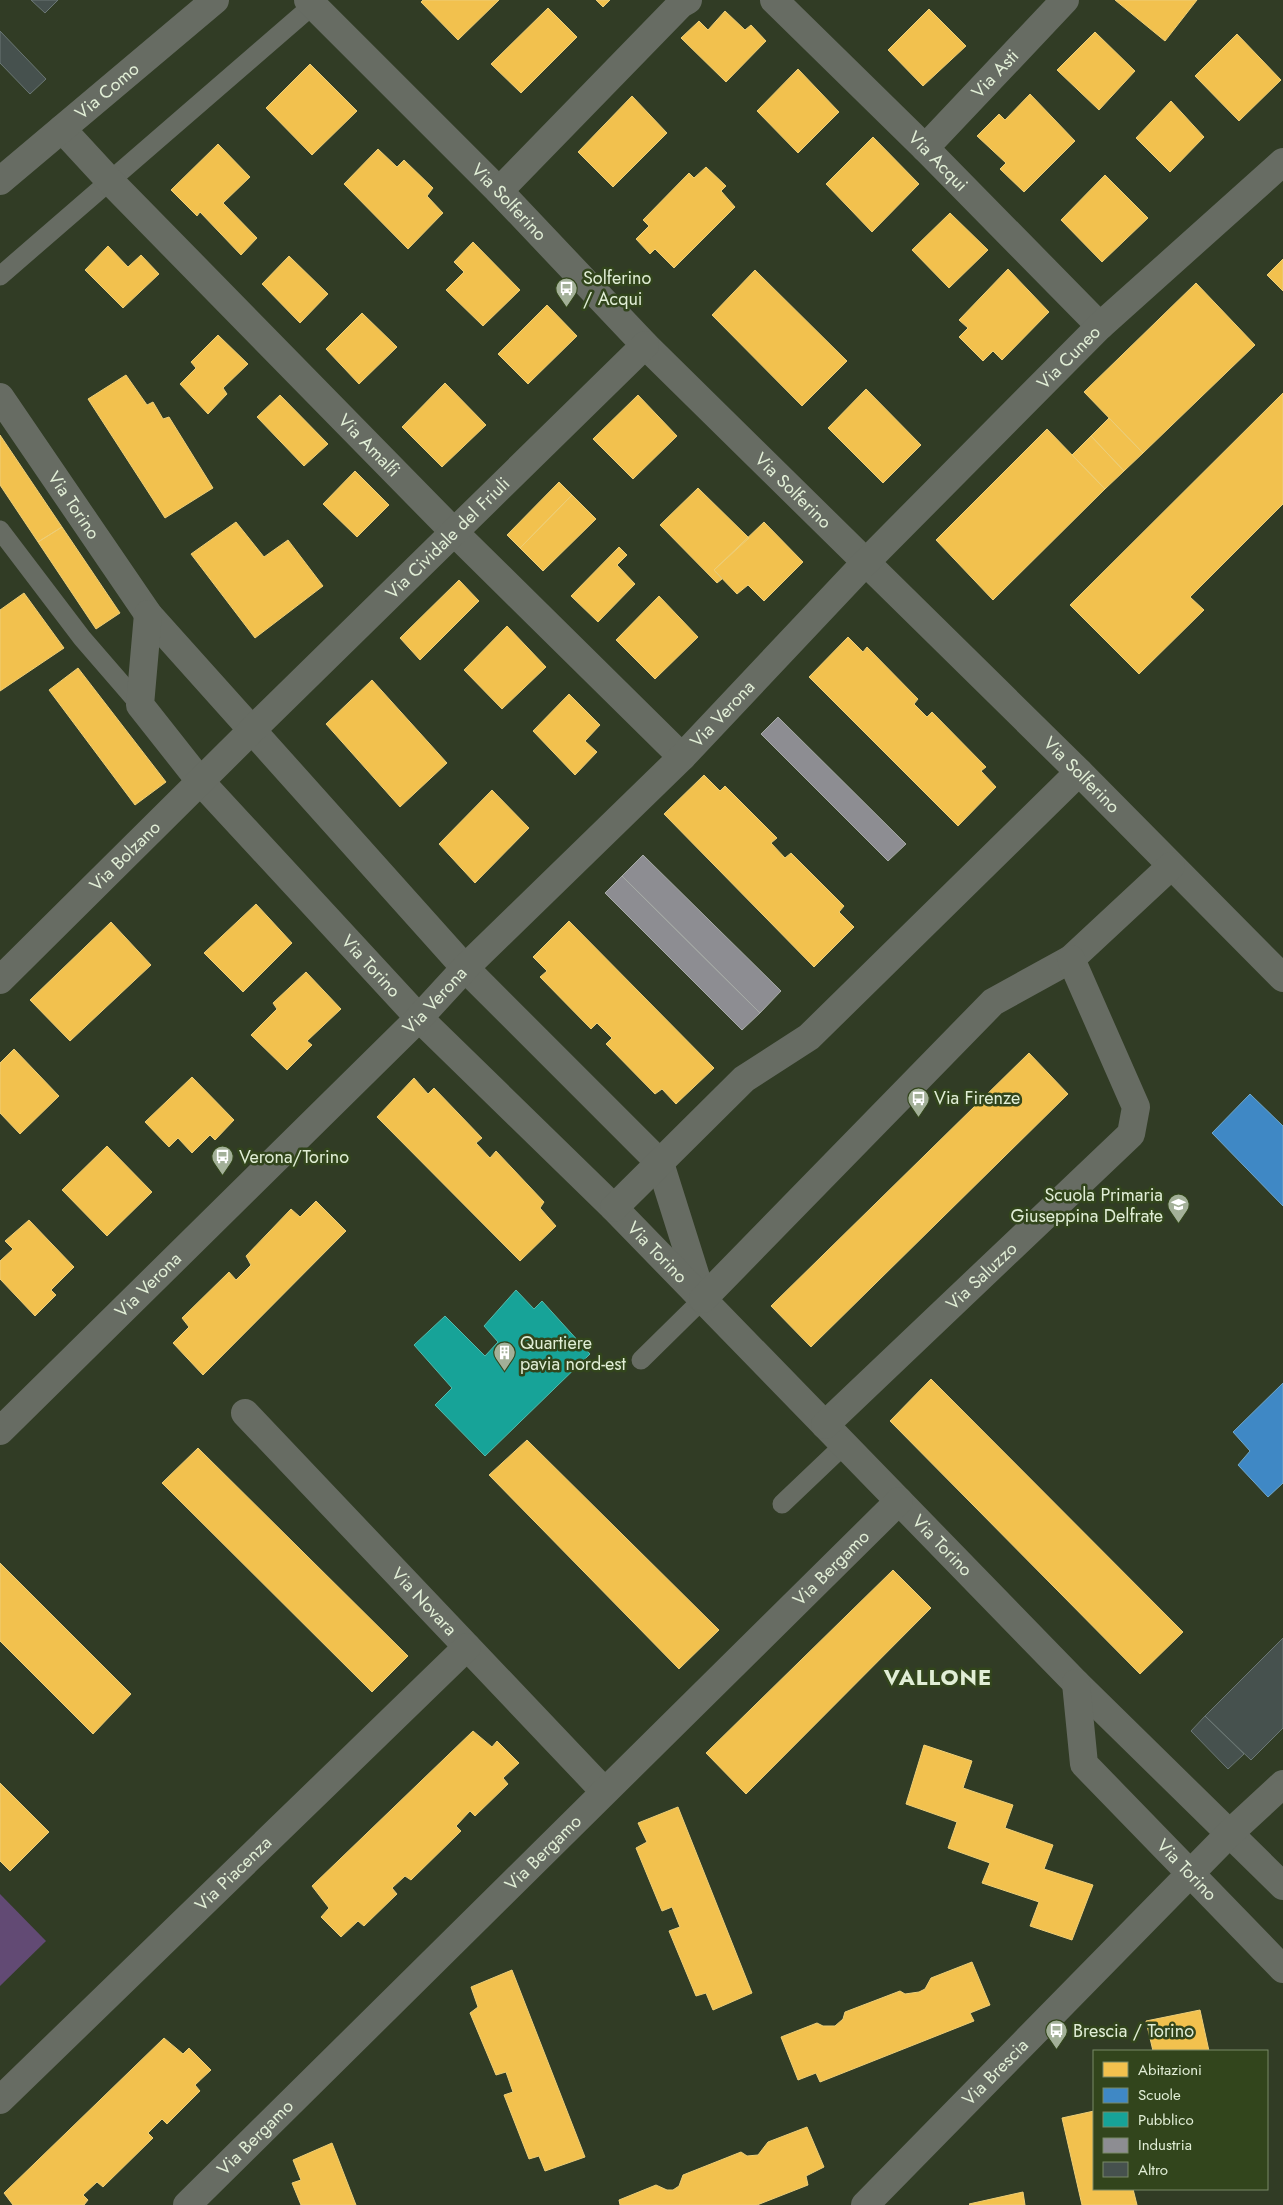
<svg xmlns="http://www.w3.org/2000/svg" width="1283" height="2205" font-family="Jost,sans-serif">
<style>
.green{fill:#624a74}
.homes{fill:#f2c14e;stroke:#edce77}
.schools{fill:#3f88c5;stroke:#70a7ca}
.public{fill:#17a398;stroke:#54baab}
.industry{fill:#8d8d92;stroke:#a6aaa6}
.building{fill:#46514e;stroke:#6b7774}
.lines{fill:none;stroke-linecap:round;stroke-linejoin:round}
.lane{stroke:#676c63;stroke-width:19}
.street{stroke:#676c63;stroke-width:28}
.labels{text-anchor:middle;stroke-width:5;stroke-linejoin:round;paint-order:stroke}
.street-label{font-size:18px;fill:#e1eed6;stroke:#32451c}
.poi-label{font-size:18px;fill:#e1eed6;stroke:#32451c;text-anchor:start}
.district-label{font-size:22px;font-weight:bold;letter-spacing:1px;fill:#e1eed6;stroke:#32451c}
</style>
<rect width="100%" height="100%" fill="#313c25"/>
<path class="green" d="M0,1894L46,1941L0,1986Z"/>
<path class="homes" d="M423,0H499L458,40L421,2Z
M596,0H610L603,7Z
M1115,0H1197L1165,41Z
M548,8L577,37L521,93L491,64Z
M929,9L966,46L923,86L888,50Z
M725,11L745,30L751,25L766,41L726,82L681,38L699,21L708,30Z
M1095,32L1135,71L1099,110L1057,70Z
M1237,34L1281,80L1239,121L1195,76Z
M310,64L357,111L312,155L266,108Z
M798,69L839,112L798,153L757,111Z
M1030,94L1075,141L1024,192L1000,169L1006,163L977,136L999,114L1005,120Z
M632,96L667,133L613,187L578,152Z
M1171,101L1204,137L1170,172L1136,138Z
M873,137L919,184L872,232L826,184Z
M218,144L250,177L223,203L257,238L241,255L200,212L197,216L171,190Z
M378,149L397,167L404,160L433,188L427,196L443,213L408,249L344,184Z
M706,167L726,186L721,191L735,207L674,268L655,249L650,254L636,239L649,226L643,220L689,173L694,178Z
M1105,175L1148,218L1102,262L1061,220Z
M950,213L988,250L949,288L912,250Z
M473,242L520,290L483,326L446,290L464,272L454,262Z
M108,246L128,267L141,255L159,274L123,308L85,270Z
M289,256L328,294L300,323L262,284Z
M1283,259V291L1267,275Z
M1008,269L1049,312L1002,360L993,351L983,361L959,337L968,328L959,320Z
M755,270L847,361L802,406L712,315Z
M1196,283L1255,345L1143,453L1084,392Z
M547,305L577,336L528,384L498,354Z
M362,313L397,347L359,384L326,349Z
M218,335L248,364L223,388L227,394L208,414L180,384L196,368L191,362Z
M126,375L147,405L153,402L163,419L169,417L213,488L165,518L88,399Z
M445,383L486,425L442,467L402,427Z
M866,389L921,445L883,483L828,428Z
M1283,393V504L1190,597L1204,610L1139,674L1070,605Z
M280,395L328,444L304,466L257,417Z
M638,395L677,436L633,479L593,439Z
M1109,418L1143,453L1124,471L1091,436Z
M1047,429L1105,489L993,600L936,540Z
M0,435L62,527L38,542L0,485Z
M1091,436L1124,471L1105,489L1072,455Z
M355,471L389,505L357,537L323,504Z
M559,482L572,495L520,548L507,535Z
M698,488L749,538L714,570L722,579L717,583L660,525Z
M572,495L596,519L543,571L520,548Z
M236,522L264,557L288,540L323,586L255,638L191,554Z
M764,522L803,562L764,601L748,585L737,594L714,570Z
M62,527L120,613L96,629L38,542Z
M619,547L627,555L617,565L635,584L598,622L571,596Z
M459,580L479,601L420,660L400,638Z
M24,593L64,648L0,691V610Z
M659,596L698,637L655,679L616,640Z
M507,626L546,667L502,709L464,670Z
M848,637L863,652L867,647L918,699L914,704L927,717L932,712L986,767L981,771L996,787L958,826L809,677Z
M78,668L166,782L135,805L49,690Z
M372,680L447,763L400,807L326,724Z
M569,694L600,725L585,741L597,752L575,775L533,731Z
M704,775L720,791L725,786L777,838L771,843L785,858L791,853L844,906L839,912L854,927L814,967L664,814Z
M492,790L529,828L475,883L439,844Z
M256,904L292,943L243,992L204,953Z
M569,921L714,1068L676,1104L662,1089L655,1094L606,1044L612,1038L597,1023L591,1029L540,977L547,971L533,957Z
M111,922L151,965L70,1041L30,1000Z
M306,972L341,1009L307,1041L312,1045L287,1070L251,1035L277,1009L273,1003Z
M14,1049L59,1096L20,1134L0,1113V1063Z
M1029,1053L1068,1094L811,1347L771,1306Z
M192,1077L234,1120L215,1140L210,1135L192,1153L178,1138L169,1147L145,1122Z
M414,1078L428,1094L434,1088L482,1138L476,1143L490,1158L496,1151L544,1202L540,1208L556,1226L520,1261L377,1117Z
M107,1146L152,1192L107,1236L62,1190Z
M316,1201L346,1231L203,1375L173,1343L189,1327L182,1318L229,1272L236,1280L251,1265L246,1256L291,1209L300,1217Z
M29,1220L74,1267L51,1290L56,1295L35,1316L0,1279V1261L13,1249L5,1241Z
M931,1379L1183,1632L1140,1674L890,1421Z
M527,1440L719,1630L679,1669L489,1475Z
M198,1448L408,1656L372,1692L162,1483Z
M0,1563L131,1694L93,1734L0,1641Z
M893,1570L931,1608L746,1794L706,1753Z
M473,1731L492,1747L497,1741L519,1763L503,1778L508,1784L475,1816L470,1811L456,1826L461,1831L411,1880L405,1876L392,1888L397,1894L364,1926L358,1921L341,1937L321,1917L329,1908L312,1886Z
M924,1745L972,1761L963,1788L1013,1805L1005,1828L1053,1845L1044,1869L1093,1885L1072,1940L1030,1926L1039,1902L982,1883L990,1863L948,1848L957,1822L906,1804Z
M0,1783L49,1832L10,1871L0,1861Z
M678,1807L752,1993L713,2010L706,1993L696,1996L669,1931L680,1927L672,1907L662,1911L636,1848L647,1842L638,1823Z
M972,1962L990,2005L970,2013L974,2021L820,2082L816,2073L798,2080L781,2037L817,2023L823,2026H835L843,2019L845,2012L900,1991L905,1994L919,1992L925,1989L931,1978Z
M512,1970L585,2157L545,2171L539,2156L529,2159L504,2095L513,2092L506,2072L496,2075L470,2013L478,2007L471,1987Z
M1200,2010L1209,2051H1153L1146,2021Z
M164,2038L183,2054L189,2048L211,2070L195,2085L200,2091L167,2124L162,2119L148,2133L153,2138L103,2187L97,2182L83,2195L88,2200L84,2205H13L4,2193Z
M1094,2111V2189H1133L1137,2205H1082L1062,2118Z
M807,2127L824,2167L806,2176L808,2185L757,2205H620L619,2200L656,2185L667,2190H673L679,2186L683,2175L741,2152L747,2156L758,2155L768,2142Z
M332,2143L356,2205H301L292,2183L301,2180L293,2160Z
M1023,2192L1025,2205H970L969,2204Z"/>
<path class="schools" d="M1250,1094L1283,1126V1206L1212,1133Z
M1283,1383V1483L1268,1497L1238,1465L1250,1451L1233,1432Z"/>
<path class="public" d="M516,1290L534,1309L542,1301L590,1354L485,1456L435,1405L452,1388L414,1345L445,1316L485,1356L498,1342L484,1326Z"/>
<path class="industry" d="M778,717L906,844L888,861L761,734Z
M643,855L781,991L760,1013L622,876Z
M622,876L760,1013L742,1030L605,893Z"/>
<path class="building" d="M31,0H58L45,13Z
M0,31L46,79L30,94L0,63Z
M1283,1638V1728L1251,1760L1205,1716Z
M1205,1716L1244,1754L1228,1769L1191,1731Z"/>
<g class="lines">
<path class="lane" d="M0,276L313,5
M0,530L82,638L140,705
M641,1360L703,1299
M782,1504L844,1445"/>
<g class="street">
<path id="s1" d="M308,0L499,191L645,345L1079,772L1283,978"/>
<path id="s2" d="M774,0L925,148L1100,326"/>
<path id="s3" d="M62,129L110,181L454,532L682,757"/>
<path id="s4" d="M925,148L1065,0"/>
<path id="s5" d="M0,181L215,0"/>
<path d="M499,191L681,4L688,0"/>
<path id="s6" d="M0,397L148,614L465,968L660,1163L701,1293"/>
<path id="s7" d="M148,614L140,705L200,781L419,1018L614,1208L1076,1683L1283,1886"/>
<path id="s8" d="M0,980L251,731L645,345"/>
<path d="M614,1208L744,1079L809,1037L1079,772"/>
<path d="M703,1299L993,1002L1071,959L1171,866"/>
<path id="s9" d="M245,1413L604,1791"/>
<path id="s10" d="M825,1425L1131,1134L1136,1107L1071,959"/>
<path id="s11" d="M0,1431L419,1018L465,968L682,757L865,563L1100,326L1283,162"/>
<path id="s12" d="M1076,1683L1084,1764L1283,1969"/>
<path id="s13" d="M0,2100L467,1647"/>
<path id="s14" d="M187,2205L899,1501"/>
<path id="s15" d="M865,2205L1231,1832L1283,1784"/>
</g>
</g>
<defs>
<symbol id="bus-pin" viewBox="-11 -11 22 30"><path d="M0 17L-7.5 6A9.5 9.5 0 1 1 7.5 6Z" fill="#a3b098" stroke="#32451c"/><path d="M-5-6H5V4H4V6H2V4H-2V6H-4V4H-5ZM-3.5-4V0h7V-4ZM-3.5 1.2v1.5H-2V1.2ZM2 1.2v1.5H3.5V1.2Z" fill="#fff"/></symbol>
<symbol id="school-pin" viewBox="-11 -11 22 30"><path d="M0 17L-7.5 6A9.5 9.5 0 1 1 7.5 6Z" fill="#a3b098" stroke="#32451c"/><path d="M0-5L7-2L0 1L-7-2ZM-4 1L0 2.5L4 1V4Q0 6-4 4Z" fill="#fff"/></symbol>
<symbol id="building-pin" viewBox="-11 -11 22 30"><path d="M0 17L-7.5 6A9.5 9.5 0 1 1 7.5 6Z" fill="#a3b098" stroke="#32451c"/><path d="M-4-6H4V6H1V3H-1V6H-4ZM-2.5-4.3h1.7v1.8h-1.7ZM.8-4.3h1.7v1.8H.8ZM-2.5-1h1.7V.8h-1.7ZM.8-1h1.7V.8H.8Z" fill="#fff"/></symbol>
</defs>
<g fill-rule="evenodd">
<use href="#bus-pin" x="554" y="276" width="25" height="34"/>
<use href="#bus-pin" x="906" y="1086" width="25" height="34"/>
<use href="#bus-pin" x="210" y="1144" width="25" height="34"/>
<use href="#school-pin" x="1166" y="1192" width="25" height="34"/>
<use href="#building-pin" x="492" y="1340" width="25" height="34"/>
<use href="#bus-pin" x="1044" y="2018" width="25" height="34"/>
</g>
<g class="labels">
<g class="street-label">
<text dy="6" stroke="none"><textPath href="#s4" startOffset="102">Via Asti</textPath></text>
<text dy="6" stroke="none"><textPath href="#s5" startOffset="140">Via Como</textPath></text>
<text dy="6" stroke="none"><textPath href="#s2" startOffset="230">Via Acqui</textPath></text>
<text dy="6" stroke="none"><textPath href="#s1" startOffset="285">Via Solferino</textPath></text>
<text dy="6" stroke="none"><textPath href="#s11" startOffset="1515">Via Cuneo</textPath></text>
<text dy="6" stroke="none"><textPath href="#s3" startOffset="441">Via Amalfi</textPath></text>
<text dy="6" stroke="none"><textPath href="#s1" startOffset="690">Via Solferino</textPath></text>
<text dy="6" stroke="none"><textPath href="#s6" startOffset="131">Via Torino</textPath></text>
<text dy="6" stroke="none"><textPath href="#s8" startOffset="629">Via Cividale del Friuli</textPath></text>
<text dy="6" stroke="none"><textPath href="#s11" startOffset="1018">Via Verona</textPath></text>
<text dy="6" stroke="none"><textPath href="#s1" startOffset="1095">Via Solferino</textPath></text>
<text dy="6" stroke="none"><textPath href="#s8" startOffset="176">Via Bolzano</textPath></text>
<text dy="6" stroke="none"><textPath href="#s7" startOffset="440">Via Torino</textPath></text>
<text dy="6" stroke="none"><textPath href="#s11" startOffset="612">Via Verona</textPath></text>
<text dy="6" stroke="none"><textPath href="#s7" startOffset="845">Via Torino</textPath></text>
<text dy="6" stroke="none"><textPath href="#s10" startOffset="216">Via Saluzzo</textPath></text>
<text dy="6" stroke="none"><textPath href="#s11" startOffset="208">Via Verona</textPath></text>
<text dy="6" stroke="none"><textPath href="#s7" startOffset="1254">Via Torino</textPath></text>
<text dy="6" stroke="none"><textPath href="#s14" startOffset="906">Via Bergamo</textPath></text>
<text dy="6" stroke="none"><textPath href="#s9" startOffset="260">Via Novara</textPath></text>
<text dy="6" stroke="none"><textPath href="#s14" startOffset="501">Via Bergamo</textPath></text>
<text dy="6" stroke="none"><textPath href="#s12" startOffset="229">Via Torino</textPath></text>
<text dy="6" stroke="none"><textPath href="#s13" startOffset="325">Via Piacenza</textPath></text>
<text dy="6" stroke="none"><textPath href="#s15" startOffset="186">Via Brescia</textPath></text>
<text dy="6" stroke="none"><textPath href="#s14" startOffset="96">Via Bergamo</textPath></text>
</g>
<g class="poi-label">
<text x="583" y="284">Solferino<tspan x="583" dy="21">/ Acqui</tspan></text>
<text x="934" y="1104">Via Firenze</text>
<text x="239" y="1163">Verona/Torino</text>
<text x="1163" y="1201" text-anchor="end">Scuola Primaria<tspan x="1163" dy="21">Giuseppina Delfrate</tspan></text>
<text x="520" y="1349">Quartiere<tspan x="520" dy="21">pavia nord-est</tspan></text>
<text x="1073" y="2037">Brescia / Torino</text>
</g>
<g class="district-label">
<text x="938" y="1685">VALLONE</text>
</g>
</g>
<rect x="1093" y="2050" width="175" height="140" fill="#32451c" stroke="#788966"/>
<rect x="1103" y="2062" width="25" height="15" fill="#f2c14e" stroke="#788966"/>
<text x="1138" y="2075" font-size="15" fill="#e1eed6">Abitazioni</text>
<rect x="1103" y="2088" width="25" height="15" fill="#3f88c5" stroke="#788966"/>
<text x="1138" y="2100" font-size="15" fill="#e1eed6">Scuole</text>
<rect x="1103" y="2112" width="25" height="15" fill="#17a398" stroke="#788966"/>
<text x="1138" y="2125" font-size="15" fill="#e1eed6">Pubblico</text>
<rect x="1103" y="2138" width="25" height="15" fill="#8d8d92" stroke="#788966"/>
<text x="1138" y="2150" font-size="15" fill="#e1eed6">Industria</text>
<rect x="1103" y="2162" width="25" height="15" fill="#46514e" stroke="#788966"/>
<text x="1138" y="2175" font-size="15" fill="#e1eed6">Altro</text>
</svg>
